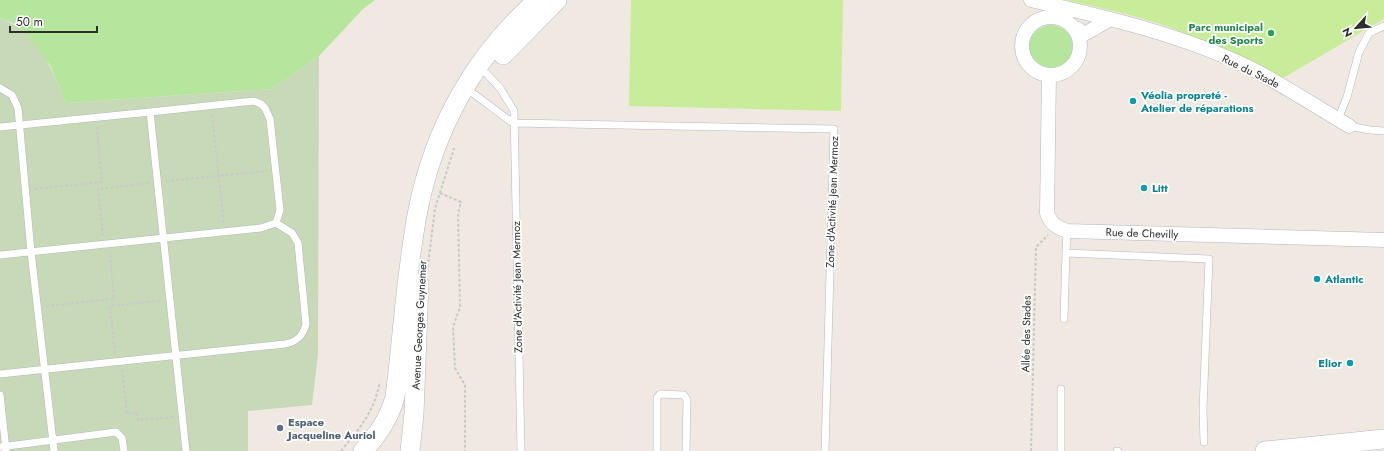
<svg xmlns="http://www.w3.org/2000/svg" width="1384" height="451" font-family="Jost,sans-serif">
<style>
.green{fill:#b6e59e}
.cemetery{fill:#c8d9b8}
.pitch{fill:#c9ec9a}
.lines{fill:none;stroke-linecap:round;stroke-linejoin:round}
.service-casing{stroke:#b4b7c1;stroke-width:8}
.minor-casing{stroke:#b4b7c1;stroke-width:15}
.secondary-casing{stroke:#b4b7c1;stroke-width:20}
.path{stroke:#c9c9c9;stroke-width:2;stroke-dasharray:3 2;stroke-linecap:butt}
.service{stroke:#fff;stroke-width:7}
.minor{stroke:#fff;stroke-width:14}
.secondary{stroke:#fff;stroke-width:19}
.leisure-dot{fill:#2e9e5b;stroke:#fff;stroke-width:1.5}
.culture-dot{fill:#0f9aa8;stroke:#fff;stroke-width:1.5}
.service-dot{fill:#5c6f8a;stroke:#fff;stroke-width:1.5}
.labels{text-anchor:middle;stroke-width:3.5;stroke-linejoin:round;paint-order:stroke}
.leisure-label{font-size:11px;font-weight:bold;fill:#27864d;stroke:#fff;text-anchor:end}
.street-label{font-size:11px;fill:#2e2e2e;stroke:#fff}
.culture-label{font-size:11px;font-weight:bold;fill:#0d838f;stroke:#fff;text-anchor:start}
.service-label{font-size:11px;font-weight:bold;fill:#4e5e75;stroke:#fff;text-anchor:start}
</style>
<rect width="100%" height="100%" fill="#efe9e1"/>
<path class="green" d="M0,0H375L363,9L319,56L272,89L66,103L50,65L13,23L0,18Z
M1029 47a22 22 0 1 1 44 0a22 22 0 1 1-44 0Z"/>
<path class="cemetery" d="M0,18C37,32 52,69 66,103L272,89L319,56L318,354L312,405L248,411V451H0Z"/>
<path class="pitch" d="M631,0H843L841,111L629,106Z
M1066,0H1384V19L1283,78C1242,59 1202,39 1160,24C1129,14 1097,7 1066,0Z"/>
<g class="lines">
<defs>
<path id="service" d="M487,74L500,88L514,111L521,451
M0,88L12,95L18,108L31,252L54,451
M474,94L513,123L834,129L825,451
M1338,119L1347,97L1359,52L1369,33L1384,26
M1349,126L1370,130L1384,131
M0,127L150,112L186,451
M1066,253L1067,231
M0,255L261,228L276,223L280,210L270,119L265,108L261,104L254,101L150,112
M1064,319L1066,253L1209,259L1203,410L1204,442
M0,374L285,344C297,342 303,336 306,324L298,243L292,233L276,223
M0,395L6,450
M0,447L116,432L122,438L124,451
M657,451V398L660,394L684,395L687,400L686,451
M1061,451V389
M1117,451H1118"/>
<path id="minor" d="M1031,0C1105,17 1184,35 1252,69C1285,86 1317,107 1349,126
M1022 46a29 29 0 1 1 58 0a29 29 0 1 1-58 0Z
M1078,29L1079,37L1109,20
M1049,75L1047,213C1051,224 1056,227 1067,231L1384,240"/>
<path id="secondary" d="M503,55L557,0
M363,451C378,434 389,419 395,397C403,335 406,271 418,210C434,129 475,54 538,0
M410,451L414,414L419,283
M1265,451L1384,439"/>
</defs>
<use href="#service" class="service-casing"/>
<use href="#minor" class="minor-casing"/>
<use href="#secondary" class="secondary-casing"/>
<path class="path" d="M212,115L224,224
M166,181L267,171
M35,189L102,182L97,127
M440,193L461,202L458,214L460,307L453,327L455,368L465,385V451
M103,236L98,189L149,183
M427,272L435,209L454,148
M46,306L114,299L110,252
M115,354L110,306L160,301
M122,370L127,414L137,412L138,420L173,417
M341,451C361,426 373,414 380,382
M1031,451L1036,247L1048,235"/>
<use href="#service" class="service"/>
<use href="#minor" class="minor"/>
<use href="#secondary" class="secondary"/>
</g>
<circle class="leisure-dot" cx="1271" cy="33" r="4"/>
<g class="culture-dot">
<circle cx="1133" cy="101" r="4"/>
<circle cx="1144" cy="188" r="4"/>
<circle cx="1317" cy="279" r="4"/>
<circle cx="1350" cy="363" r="4"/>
</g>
<circle class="service-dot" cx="280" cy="428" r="4"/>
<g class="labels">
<g class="leisure-label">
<text x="1263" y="31">Parc municipal<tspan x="1263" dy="13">des Sports</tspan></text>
</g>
<g class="street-label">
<text transform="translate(1251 71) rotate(26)" y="4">Rue du Stade</text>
<text transform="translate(832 202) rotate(-88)" y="4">Zone d'Activité Jean Mermoz</text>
<text transform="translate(1142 233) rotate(2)" y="4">Rue de Chevilly</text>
<text transform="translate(517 287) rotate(-91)" y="4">Zone d'Activité Jean Mermoz</text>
<text transform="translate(419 325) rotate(-87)" y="4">Avenue Georges Guynemer</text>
<text transform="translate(1026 334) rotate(-89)" y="4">Allée des Stades</text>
</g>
<g class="culture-label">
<text x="1141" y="99">Véolia propreté -<tspan x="1141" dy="13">Atelier de réparations</tspan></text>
<text x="1152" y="192">Litt</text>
<text x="1325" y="283">Atlantic</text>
<text x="1342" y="367" text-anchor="end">Elior</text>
</g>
<g class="service-label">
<text x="288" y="426">Espace<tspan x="288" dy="13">Jacqueline Auriol</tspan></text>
</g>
</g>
<g transform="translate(1356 28) rotate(243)" stroke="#ffffff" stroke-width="3" paint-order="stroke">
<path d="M0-3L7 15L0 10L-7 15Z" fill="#2e2e2e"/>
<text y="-6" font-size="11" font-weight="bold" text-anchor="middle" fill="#2e2e2e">N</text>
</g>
<path d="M10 26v6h87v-6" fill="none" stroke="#2e2e2e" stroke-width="2"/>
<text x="16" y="26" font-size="12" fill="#2e2e2e" stroke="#ffffff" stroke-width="3" paint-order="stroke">50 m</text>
</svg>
